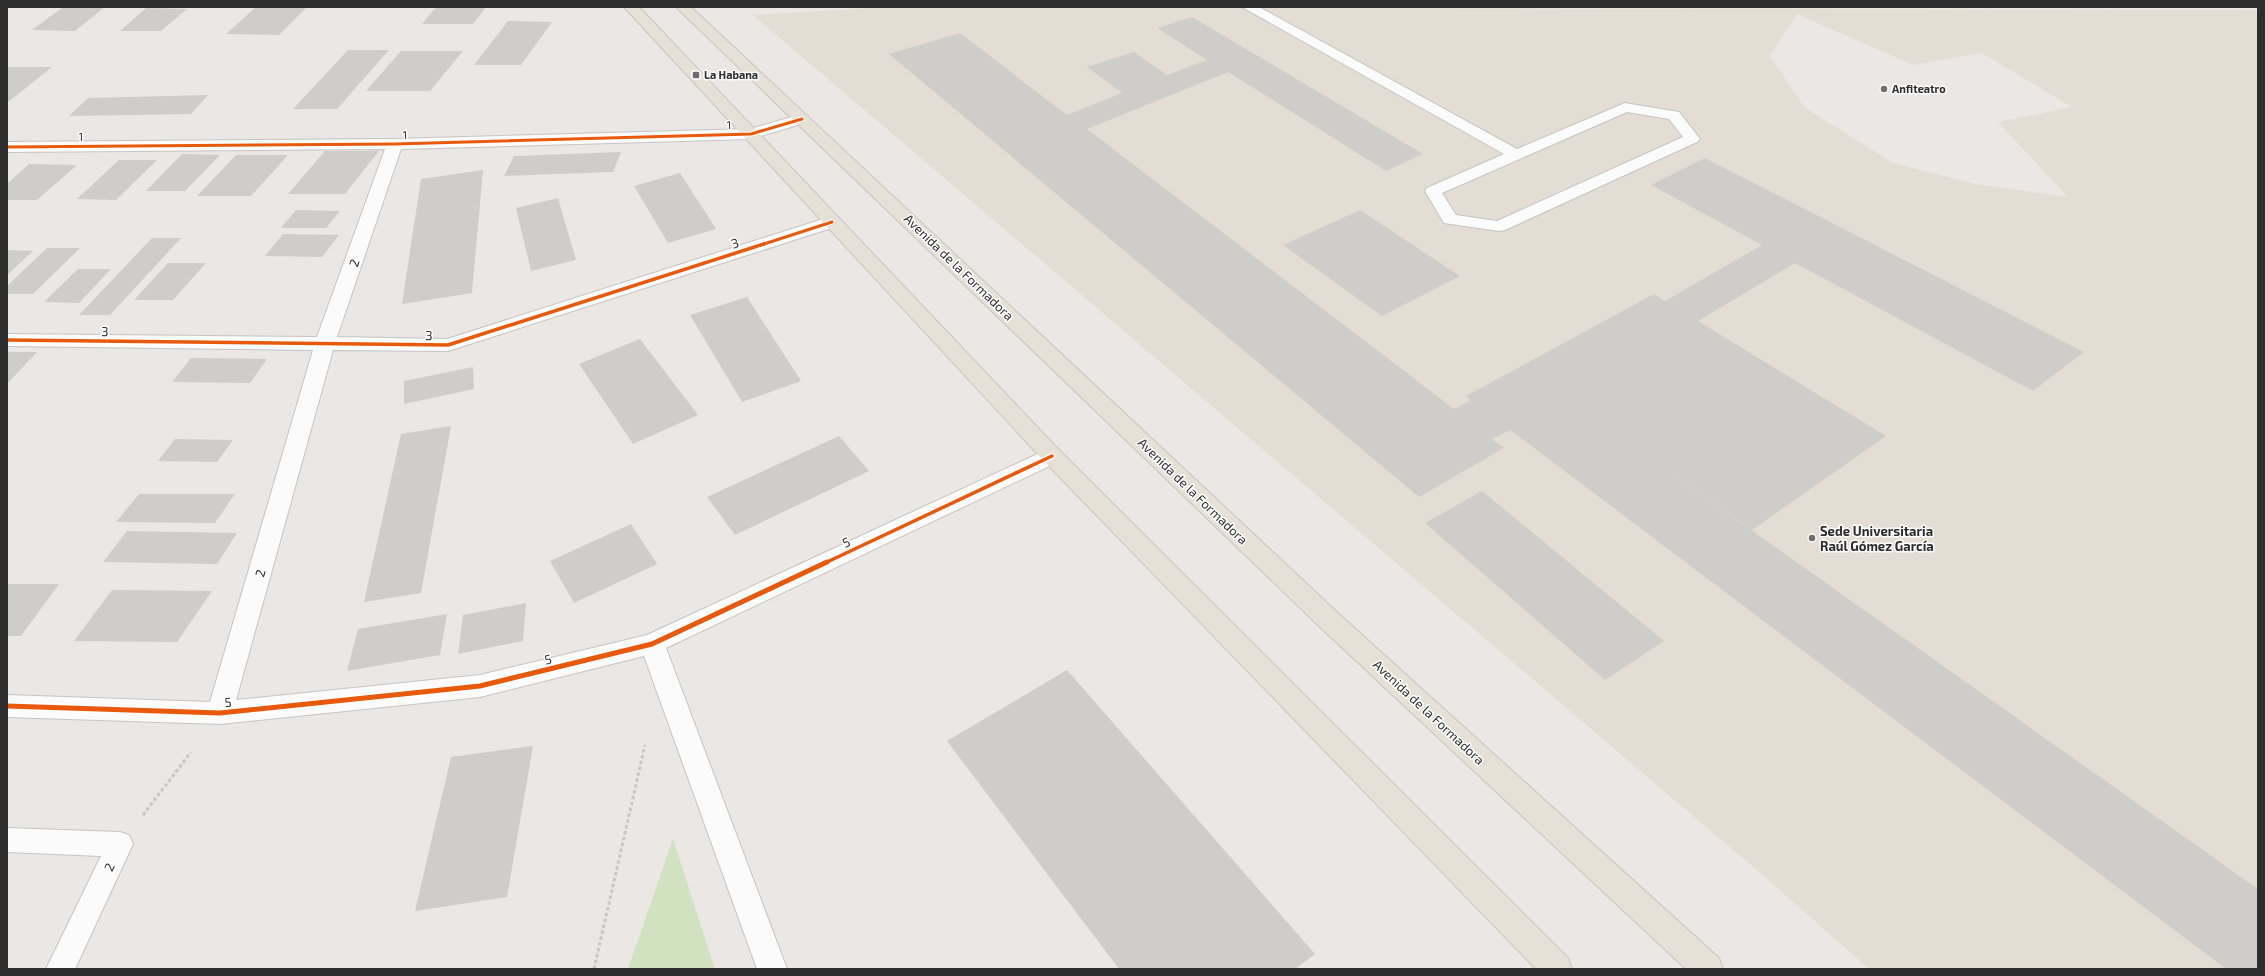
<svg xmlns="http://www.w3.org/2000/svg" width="2265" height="976" font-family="'Exo 2',sans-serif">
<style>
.education{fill:#e3ddd3;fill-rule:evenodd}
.green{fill:#d0e2c0}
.building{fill:#cfcdca}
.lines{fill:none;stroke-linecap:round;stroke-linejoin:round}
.lane-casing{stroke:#c4c4c3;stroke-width:2}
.street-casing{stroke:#c4c4c3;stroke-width:2}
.primary-casing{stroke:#c6c4c3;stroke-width:2}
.path{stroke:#c7c7c7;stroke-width:3;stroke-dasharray:3.5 2.5;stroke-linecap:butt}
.lane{fill:#fcfbfb;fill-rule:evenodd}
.street{fill:#fcfbfb;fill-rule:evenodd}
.primary{fill:#e6e1d6;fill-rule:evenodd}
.cycleway-far2-casing{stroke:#fff;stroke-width:5}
.cycleway-far1-casing{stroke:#fff;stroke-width:6}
.cycleway-casing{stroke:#fff;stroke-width:8}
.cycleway-far2{stroke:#e8590c;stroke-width:3}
.cycleway-far1{stroke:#e8590c;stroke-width:3.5}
.cycleway{stroke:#e8590c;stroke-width:5}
.poi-dot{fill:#6f6e6d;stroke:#fff;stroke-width:1.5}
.labels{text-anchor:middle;stroke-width:3;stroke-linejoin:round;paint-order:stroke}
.far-poi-label{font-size:11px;font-weight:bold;fill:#2d2d2d;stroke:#fff;text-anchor:start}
.far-street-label{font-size:11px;fill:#2d2d2d;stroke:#fff}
.street-label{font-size:13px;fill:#2d2d2d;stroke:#fff}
.poi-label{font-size:13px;font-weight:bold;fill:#2d2d2d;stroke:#fff;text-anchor:start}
</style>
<rect width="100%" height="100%" fill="#eae7e4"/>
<path class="education" d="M891,7L2258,10V969H1869L1766,878L753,15ZM1797,14L1913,65L1982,53L2072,107L1998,122L2068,197L1975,184L1893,163L1804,107L1770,56Z"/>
<path class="green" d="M673,839L715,969H628Z"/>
<path class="building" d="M63,7H105L75,31L32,30Z
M256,7H307L279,35L226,34Z
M436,7H486L473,24H422Z
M146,8L187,9L161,31H120Z
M1192,17L1423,154L1386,171L1228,72L1087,129L1454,409L1471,400L1466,396L1654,294L1665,301L1762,245L1651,185L1705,158L2084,352L2033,391L1795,263L1698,321L1886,436L1752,530L1651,459L2258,889V969H2226L1510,430L1492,439L1504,448L1419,497L889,54L960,33L1067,115L1122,93L1087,67L1134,52L1167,75L1207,60L1157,28Z
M508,21L552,22L521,65H474Z
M348,50H389L337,109H293Z
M401,51H463L430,91H366Z
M7,67H52L7,103Z
M208,95L191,114L69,116L88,98Z
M325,151H379L345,194H288Z
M621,152L613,172L504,176L514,156Z
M182,154L220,155L185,191H146Z
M236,155H288L251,196H197Z
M119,160H157L116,200L77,199Z
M29,164L77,165L37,200H7V184Z
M483,170L472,293L402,304L421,179Z
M680,173L716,229L668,243L634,186Z
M558,198L576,260L531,271L516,208Z
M296,210L340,211L326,228H281Z
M1360,210L1460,276L1382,316L1283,245Z
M283,234L339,235L322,257L265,256Z
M152,238H181L110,315H79Z
M47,248H80L33,294H7V286Z
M7,250L33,251L7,275Z
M168,263H206L173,300H134Z
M78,269H111L79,303L44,302Z
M747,297L801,381L742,402L690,315Z
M640,339L698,415L633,444L579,364Z
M7,352H37L7,384Z
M191,358L267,359L250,383L172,382Z
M473,367L474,389L404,404V381Z
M451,426L421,593L364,602L401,434Z
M839,436L869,471L735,535L707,497Z
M175,439L233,440L217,462L158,461Z
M1482,491L1664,641L1605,680L1425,523Z
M139,494H235L215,523L116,522Z
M631,524L657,564L574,603L550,561Z
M127,531L237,533L217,564L103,562Z
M7,584H59L21,636H7Z
M112,590L212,591L177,642L74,641Z
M526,603L523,641L458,654L463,615Z
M447,614L440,655L347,671L358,629Z
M1067,670L1315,954L1295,969H1119L947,741Z
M533,746L507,897L415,911L451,757Z"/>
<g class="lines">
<defs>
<path id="lane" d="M1242,7H1259L1517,149L1625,103L1679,112L1700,139L1697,142L1505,230L1499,231L1444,223L1425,191L1427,188L1504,154ZM1627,112L1669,119L1683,137L1497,221L1456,215L1442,193Z
M7,828L120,832L129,835L133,844L75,969H46L101,856L7,852Z"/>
<path id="street" d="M802,114L808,116L810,119L808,122L751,139L401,149L337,337L447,339L826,218H838L841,222L838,226L448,351L333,350L236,700L480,675L647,635L1044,451L1052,448L1060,451L1063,456L1060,461L666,648L787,969H757L644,656L480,697L220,724L7,717V695L210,702L313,350L7,346V334L317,337L385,149L7,152V142L395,139L750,129Z"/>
<path id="primary" d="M624,7H639L1060,451L1568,958L1572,969H1536L1044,461Z
M676,7H691L1339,614L1719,958L1723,969H1686L1321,628Z"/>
</defs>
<use href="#lane" class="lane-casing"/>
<use href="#street" class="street-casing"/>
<use href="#primary" class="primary-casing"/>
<path class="path" d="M143,815L191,752
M594,969L645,745"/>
<use href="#lane" class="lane"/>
<use href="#street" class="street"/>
<use href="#primary" class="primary"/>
<defs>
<path id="cycleway-far2" d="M7,147L395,144L751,134L802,119
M761,245L832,222"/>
<path id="cycleway-far1" d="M7,340L448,345L764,244
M825,563L1052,456"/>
<path id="cycleway" d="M7,706L220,713L480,686L652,644L827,562"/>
</defs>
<use href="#cycleway-far2" class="cycleway-far2-casing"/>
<use href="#cycleway-far1" class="cycleway-far1-casing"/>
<use href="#cycleway" class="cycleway-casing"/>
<use href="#cycleway-far2" class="cycleway-far2"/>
<use href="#cycleway-far1" class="cycleway-far1"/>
<use href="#cycleway" class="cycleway"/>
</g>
<g class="poi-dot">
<rect x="692" y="71" width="8" height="8" rx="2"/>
<circle cx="1884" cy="89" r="4"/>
<circle cx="1812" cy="538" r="4"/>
</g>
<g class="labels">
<g class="far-poi-label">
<text x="704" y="79">La Habana</text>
<text x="1892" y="93">Anfiteatro</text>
</g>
<g class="far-street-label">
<text transform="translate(729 125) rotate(-2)" y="4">1</text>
<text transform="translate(405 135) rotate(-2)" y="4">1</text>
<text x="81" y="141">1</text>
</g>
<g class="street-label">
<text transform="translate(735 243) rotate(-18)" y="5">3</text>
<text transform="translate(354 263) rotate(-71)" y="5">2</text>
<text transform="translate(959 267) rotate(44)" y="5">Avenida de la Formadora</text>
<text transform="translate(105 331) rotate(1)" y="5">3</text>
<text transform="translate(429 335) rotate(1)" y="5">3</text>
<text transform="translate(1193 491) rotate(44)" y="5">Avenida de la Formadora</text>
<text transform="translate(846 542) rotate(-25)" y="5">5</text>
<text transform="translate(260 573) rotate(-74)" y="5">2</text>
<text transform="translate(548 659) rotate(-14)" y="5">5</text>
<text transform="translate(228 702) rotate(-6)" y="5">5</text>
<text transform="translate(1429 712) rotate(43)" y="5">Avenida de la Formadora</text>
<text transform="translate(109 867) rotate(-64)" y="5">2</text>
</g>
<g class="poi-label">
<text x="1820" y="536">Sede Universitaria<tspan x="1820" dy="15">Raúl Gómez García</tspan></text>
</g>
</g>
<rect width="2265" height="976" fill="none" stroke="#2d2d2d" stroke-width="16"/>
</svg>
